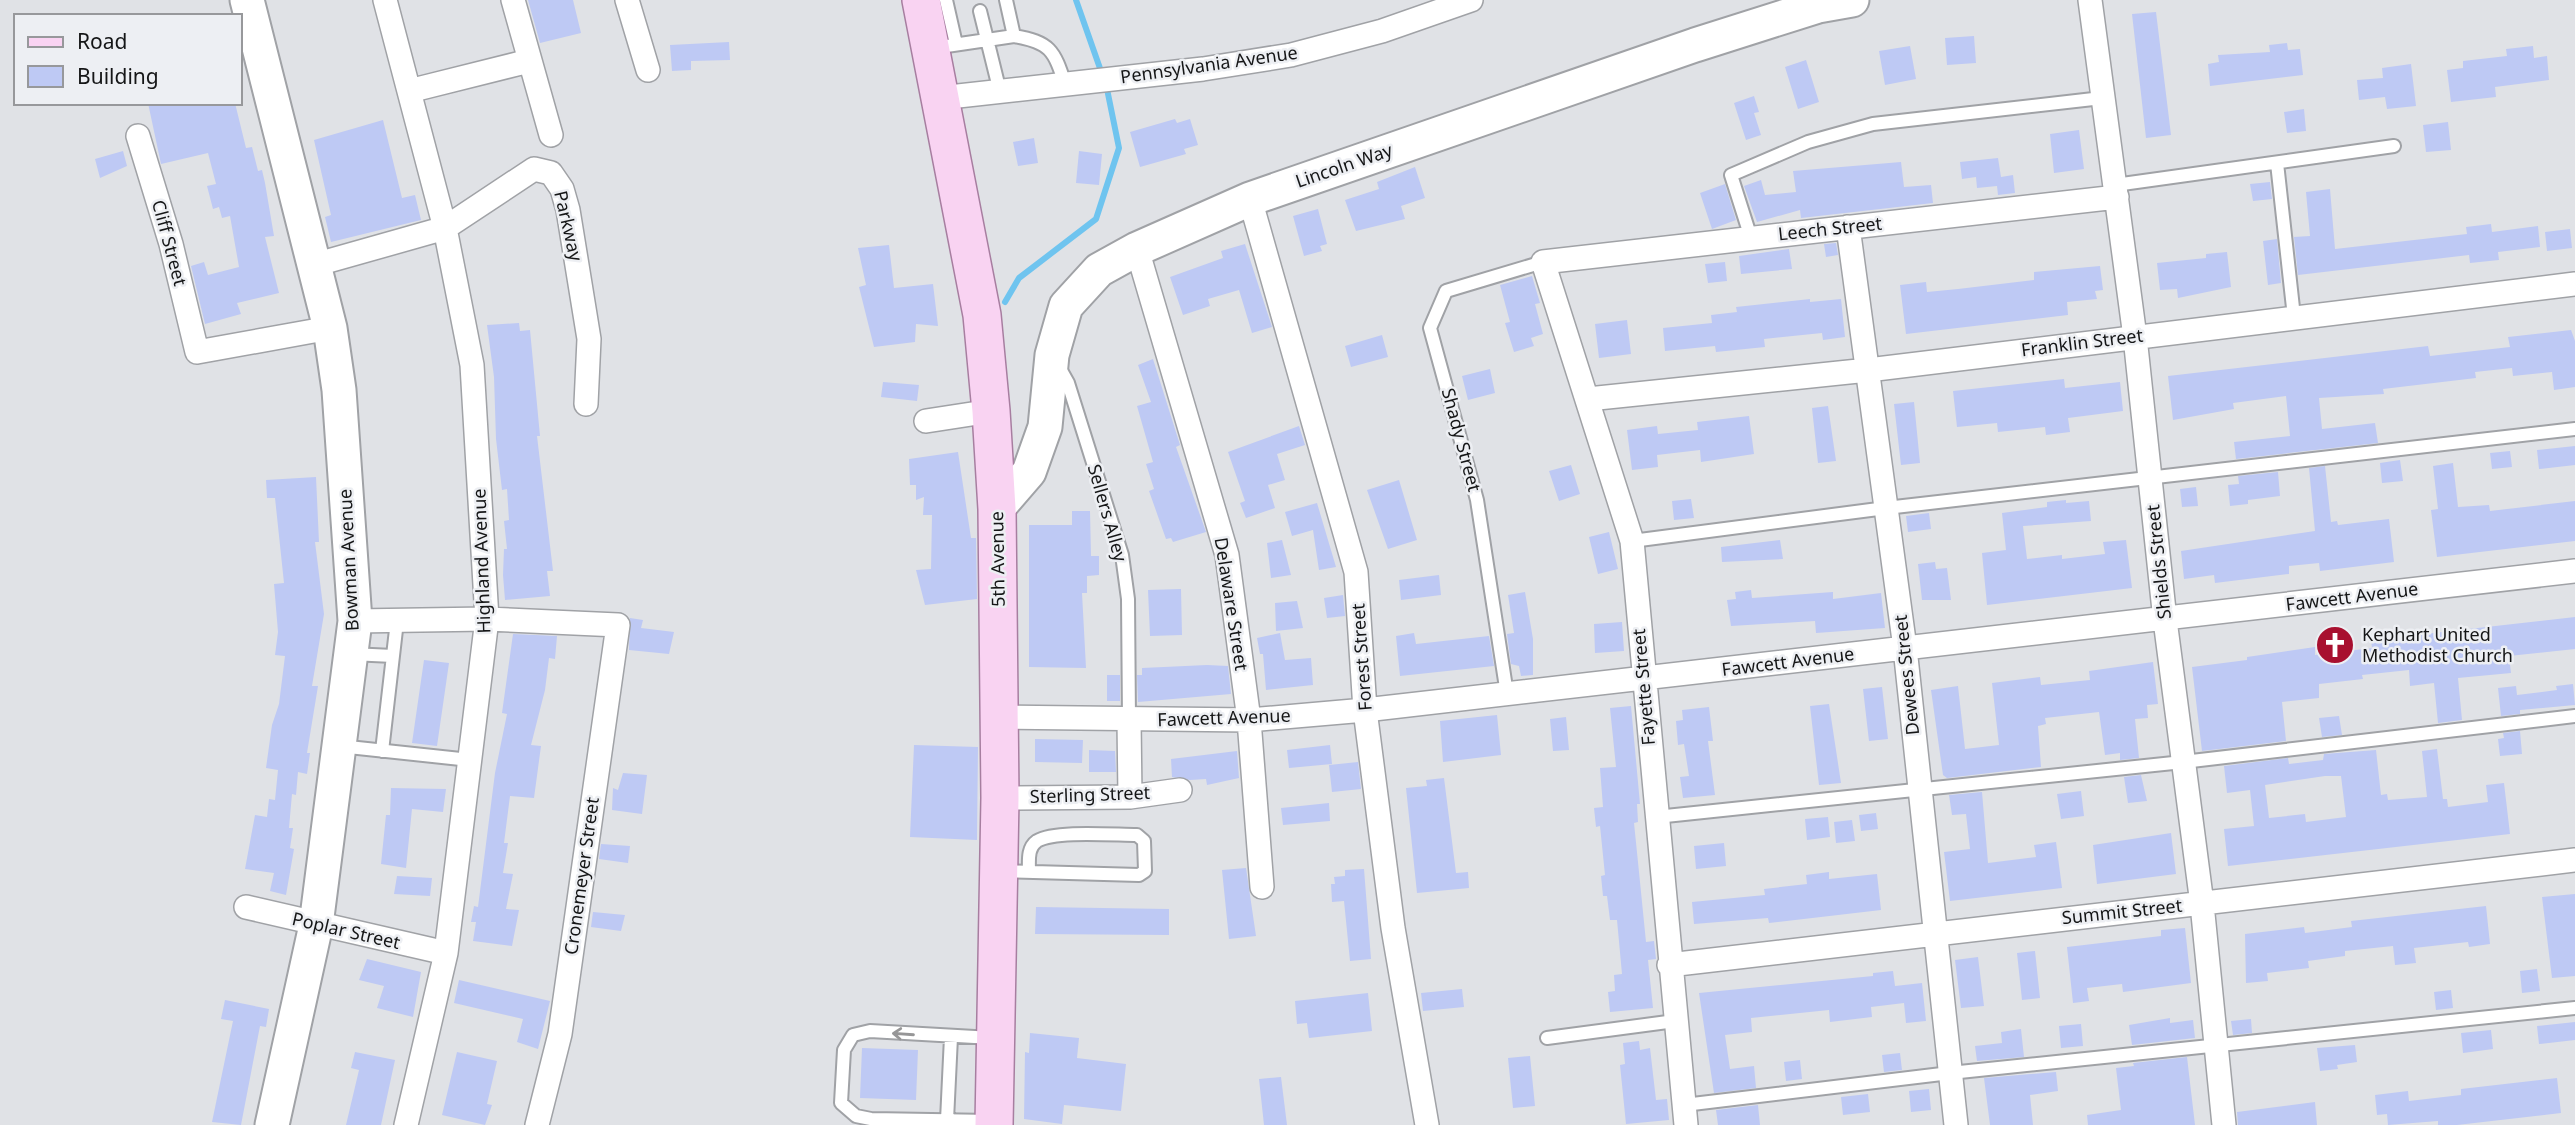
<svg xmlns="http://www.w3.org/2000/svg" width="2575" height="1125" font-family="'Noto Sans',sans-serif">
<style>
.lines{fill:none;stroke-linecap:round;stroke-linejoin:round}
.stream{stroke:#6fc4ef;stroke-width:6}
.building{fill:#bec9f4;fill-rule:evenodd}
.service-casing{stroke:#a0a2a6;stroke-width:16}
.minor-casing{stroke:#a0a2a6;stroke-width:26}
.secondary-casing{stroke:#a0a2a6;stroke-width:37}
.primary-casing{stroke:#a77ea0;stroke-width:40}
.service{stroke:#fff;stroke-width:12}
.minor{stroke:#fff;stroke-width:23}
.secondary{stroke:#fff;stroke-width:33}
.primary{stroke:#f9d3f2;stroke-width:37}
.oneway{stroke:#969697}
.labels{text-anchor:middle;stroke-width:5;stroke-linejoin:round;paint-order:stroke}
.street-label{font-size:18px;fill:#151617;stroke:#edeff3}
.poi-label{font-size:18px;fill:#151617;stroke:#edeff3;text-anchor:start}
</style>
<rect width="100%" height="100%" fill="#e0e2e6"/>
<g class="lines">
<path class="stream" d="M1076,0L1102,74
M1005,302L1019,278L1096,219L1119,148L1106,84"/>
</g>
<path class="building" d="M528,0H573L581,33L540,43Z
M2156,12L2171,135L2146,138L2132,14Z
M1974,36L1976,63L1947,65L1945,38Z
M729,42L730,60L691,61V70L672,71L670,45Z
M2287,43L2288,50L2300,49L2303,75L2210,86L2208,64L2219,62L2218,55L2270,52L2269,45Z
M1910,46L1916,79L1885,85L1879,51Z
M2533,46L2534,58L2547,56L2549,80L2495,87L2496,97L2451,102L2447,70L2463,68V61L2507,56L2506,49Z
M1806,60L1819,102L1798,109L1785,67Z
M2411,64L2416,106L2387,109L2385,97L2359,100L2357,80L2383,78L2382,68Z
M1754,96L1759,112L1754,113L1761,135L1746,140L1734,103Z
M148,103H235L246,148L252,147L258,171L262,170L265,183L274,236L265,237L279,293L237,303L241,314L205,324L191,266L204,262L208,275L239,267L230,216L222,218L219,207L213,209L207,186L216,184L208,153L161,164Z
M2304,109L2306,131L2287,133L2284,112Z
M1175,119L1177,123L1190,119L1198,145L1184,149L1186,154L1140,167L1130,132Z
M383,120L402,198L415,195L421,220L331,242L325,217L331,215L314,140Z
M2448,122L2451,150L2426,152L2423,125Z
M2079,130L2084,169L2054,173L2050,134Z
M1034,138L1038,163L1018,166L1013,142Z
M123,151L127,166L100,178L95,159Z
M1079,151L1102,154L1099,185L1076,183Z
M1998,158L2001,177L2013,175L2015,193L1998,195L1997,186L1977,188L1976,177L1962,179L1960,162Z
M1901,162L1904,187L1931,185L1933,203L1801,218L1800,210L1757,222L1744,186L1761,180L1765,195L1796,192L1793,171Z
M1415,167L1425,198L1401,206L1405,219L1356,231L1345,200L1379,189L1377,182Z
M2270,182L2272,199L2253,201L2250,184Z
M1725,184L1736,220L1712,229L1700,193Z
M2330,189L2335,249L2467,234L2466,227L2491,224L2492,232L2538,226L2540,247L2498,252L2499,260L2470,263L2469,255L2298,275L2294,237L2310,236L2306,192Z
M1318,209L1327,244L1320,246L1322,251L1304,256L1293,216Z
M2570,229L2572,248L2547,251L2545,232Z
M2277,239L2281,283L2268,285L2263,241Z
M1836,243L1838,255L1826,257L1824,244Z
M1245,244L1272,327L1252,333L1239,290L1208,299L1210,306L1183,315L1170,277L1223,258L1221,251Z
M889,245L894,288L933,284L938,326L916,324L915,342L874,347L859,287L866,285L858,248Z
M1789,249L1792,269L1741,274L1739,256Z
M2227,252L2231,287L2178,298L2177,289L2160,290L2157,263L2206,258V254Z
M1725,262L1727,281L1708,283L1705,264Z
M2100,266L2103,290L2095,291L2097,299L2067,302L2068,315L1906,334L1900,285L1926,282L1927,292L1958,289L2034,280V272Z
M1532,276L1540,303L1535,304L1543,334L1531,338L1534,346L1514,352L1505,323L1510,322L1500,285Z
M1810,299V302L1841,299L1845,337L1823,340L1822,333L1764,339L1765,347L1716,352L1715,346L1665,351L1663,328L1712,323L1711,315L1737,312L1736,307Z
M1627,320L1631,354L1599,358L1595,324Z
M519,323L520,331L530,330L540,436H537L553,571H547L550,596L505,600L503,575L504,549H507L504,521L509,520L507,489L502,490L496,439L494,377L487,325Z
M2571,330L2575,341V387L2554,390L2552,372L2513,376L2512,368L2475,372L2476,378L2383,389L2384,394L2319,398L2322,429L2375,423L2378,443L2236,459L2234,442L2290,436L2286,396L2233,403L2234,409L2173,420L2168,376L2428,346L2430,356L2510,347L2508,337Z
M1382,335L1388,357L1351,367L1345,346Z
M1153,359L1180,445L1176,447L1206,532L1173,542L1171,538L1166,539L1149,491L1154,489L1146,464L1153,462L1137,406L1151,402L1138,365Z
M1490,369L1495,393L1468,400L1462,376Z
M2064,379L2065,388L2120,382L2123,411L2068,418L2070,432L2046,435L2045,427L1998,432L1997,423L1957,427L1953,391Z
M883,382L919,385L917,401L881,397Z
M1914,402L1920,463L1901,465L1894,404Z
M1828,406L1836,461L1818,463L1812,408Z
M1749,416L1754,454L1701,462L1700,450L1657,455L1658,467L1632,470L1627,430L1657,426L1658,434L1698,430L1697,422Z
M1299,426L1305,445L1277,454L1285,480L1268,485L1275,508L1246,518L1240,503L1245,501L1228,452Z
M2575,446V465L2539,469L2537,450Z
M2510,451L2512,467L2492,469L2490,453Z
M958,452L971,538H976L977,599L925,605L916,570L931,569L932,515H923L924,497L916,500V485H910L909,459Z
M2400,460L2403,481L2382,483L2380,463Z
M2453,463L2458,507L2489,505L2490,511L2575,501V541L2437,557L2431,510L2438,509L2433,466Z
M1571,465L1580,494L1559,501L1549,471Z
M2325,466L2331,522L2337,521L2338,525L2389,519L2394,562L2320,571L2319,563L2289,566V574L2215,583L2214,575L2184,579L2181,551L2315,531L2309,468Z
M2278,472L2280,496L2248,500V504L2230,506L2228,485L2239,484L2238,476Z
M316,477L319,542H315L324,614L312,686H318L307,753H310L307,774L298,772L296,795L292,794L289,828H293L290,848L294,849L286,895L270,891L274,873L245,869L255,815L267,817L269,799L275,800L278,770L266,768L272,725L279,704L285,656L275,655L278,632L274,584L284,583L275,498H267L266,480Z
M1399,480L1417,540L1388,549L1367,490Z
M2196,487L2198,506L2182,507L2180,489Z
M1691,499L1694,518L1674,520L1672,501Z
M2066,500V503L2089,501L2091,521L2023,526L2027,559L2062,555V559L2105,554L2103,542L2126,540L2132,588L1987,605L1982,553L2006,550L2002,513L2047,507V502Z
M1317,503L1336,567L1319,570L1313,530L1292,536L1285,512Z
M1072,511H1090L1091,556H1099V575L1087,576V593H1082L1086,668L1029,667V525H1072Z
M1929,513L1931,529L1908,532L1906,516Z
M1609,532L1618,569L1598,574L1589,537Z
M1282,540L1291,575L1271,578L1267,543Z
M1780,540L1783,559L1722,562L1721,547Z
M1935,562L1936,569L1947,568L1951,600H1922L1918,564Z
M1439,575L1441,595L1401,600L1399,580Z
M1181,589L1182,635L1150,636L1148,590Z
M1751,590L1752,598L1833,592V599L1881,593L1885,628L1816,633L1815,621L1731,626L1727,600L1736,599L1735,592Z
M1525,592L1533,639V675L1521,676L1519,666L1511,664L1507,634L1514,633L1508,595Z
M1343,595L1345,616L1327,618L1324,598Z
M1297,601L1303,628L1276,631L1275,603Z
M2575,617V649L2509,656L2511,673L2458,678L2462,720L2438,723L2434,683L2410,686L2409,670L2362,675L2363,679L2319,684V698L2282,702L2286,741L2202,751L2192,667L2247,660V657L2315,647V655L2372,648L2371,640Z
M630,618L643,620L641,628L674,632L669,654L629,650Z
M1622,622L1624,651L1595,653L1594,624Z
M1280,633L1285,660L1311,658L1313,685L1266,690L1263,654H1260L1257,638Z
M1414,633L1416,644L1489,636L1494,666L1400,676L1396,636Z
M513,634L557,636L555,659L549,658L545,690L531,745L541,746L534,798L510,796L504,843H508L503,873L513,874L506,909L519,910L512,946L473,941L476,922H471L474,906L478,907L495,773L507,714L502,713Z
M424,660L449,663L437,746L412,743Z
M2153,662L2158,704L2147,705L2148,718L2135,719L2139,758L2120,760V753L2105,755L2099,712L2045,718L2046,724L2038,726L2041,767L1947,778L1943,775L1931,690L1958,686L1965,749L1999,745L1992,683L2040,677L2041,685L2090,680L2089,671Z
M1207,665L1228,666L1231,694L1138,702L1137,675H1142V668Z
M1107,675H1120V701H1107Z
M2573,684L2575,705L2520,710V714L2501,716L2498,688L2516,686L2517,695L2557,690L2556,686Z
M1882,687L1888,739L1869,741L1863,689Z
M1829,704L1841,783L1819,785L1810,706Z
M1631,706L1640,804H1637L1638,822L1634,823L1639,872L1646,942L1654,941L1656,959L1648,960L1653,1008L1610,1012L1608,992L1615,991L1614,975L1622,974L1617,920H1610L1607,896H1603L1601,876L1605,875L1600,826L1596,827L1594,808L1603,807L1600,768L1616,767L1610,708Z
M1709,707L1713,741H1708L1715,795L1683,798L1680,777L1689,776L1684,744L1678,745L1676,721L1683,720L1682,710Z
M1497,715L1501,755L1443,762L1440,721Z
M2339,716L2342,735L2322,737L2319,718Z
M1566,717L1569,750L1553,751L1550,719Z
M2520,731L2522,754L2500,756L2498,739L2504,738L2503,733Z
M1035,739L1083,740L1082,763L1035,762Z
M914,745L978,747L977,840L910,837Z
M1330,745L1332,764L1289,768L1287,750Z
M2437,749L2443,799H2447L2448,807L2488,802L2486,785L2504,783L2510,834L2228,866L2224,829L2254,826L2250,790L2227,793L2224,766L2288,758L2289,764L2323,760L2324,754L2376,750L2381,795L2387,794L2388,800L2427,797L2422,751ZM2325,776H2341L2346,817L2306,822L2305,814L2269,818L2265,785Z
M1089,750L1115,751L1116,772H1089Z
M1237,751L1239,778L1207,785L1206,779L1190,780L1172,777L1171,759Z
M1358,762L1361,789L1332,792L1329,765Z
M623,773L647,775L642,814L612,810L613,788L618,790Z
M2141,775L2147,801L2128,803L2124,777Z
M1444,778L1456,873L1468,872L1469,888L1417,893L1406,788L1427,786L1426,780Z
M391,788L446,789L443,812L412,809L406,868L381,864L386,815H390Z
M2081,791L2084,816L2061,819L2057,794Z
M1982,792L1988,863L2036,857L2034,845L2056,842L2062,888L1950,901L1944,852L1970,849L1966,814L1952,815L1949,795Z
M1329,803L1330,821L1283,825L1281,808Z
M1876,813L1878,829L1861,831L1859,815Z
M1828,817L1830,837L1807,840L1805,819Z
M1852,820L1855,841L1836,843L1834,822Z
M2171,833L2176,874L2097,884L2093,845Z
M1724,843L1726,866L1696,869L1694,846Z
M601,844L630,846L628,863L599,859Z
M1246,868L1256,936L1229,939L1222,870Z
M1364,869L1371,959L1350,961L1344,901L1332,902L1331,884H1335L1334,877L1345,876V870Z
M1829,872V879L1877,874L1881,910L1769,923L1768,918L1694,924L1692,902L1765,895L1764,889L1807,884L1806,875Z
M397,876L432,878L430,896L394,894Z
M2575,894V976L2552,978L2542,897Z
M2486,906L2490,944L2469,947L2468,942L2414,948L2416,963L2395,965L2393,946L2345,951V956L2308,961L2309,968L2267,973L2268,981L2246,983L2245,934L2304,927L2305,933L2352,927L2351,921Z
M1036,907L1169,909V935L1035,934Z
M593,912L625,915L621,931L591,927Z
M2185,928L2191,983L2123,992L2122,984L2087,988L2089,1001L2073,1003L2067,947L2161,936V930Z
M2035,951L2040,998L2022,1000L2017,953Z
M1978,957L1984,1006L1961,1008L1955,960Z
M367,959L421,972L413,1017L377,1008L384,986L359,980Z
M2537,969L2540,991L2522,993L2520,971Z
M1893,971L1895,986L1922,983L1926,1021L1906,1023L1904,1003L1871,1007L1872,1017L1830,1022L1829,1010L1751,1018L1752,1032L1725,1035L1730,1069L1754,1066L1756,1088L1714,1093L1699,993L1873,976V973Z
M459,980L550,1001L538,1049L517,1042L523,1019L454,1003Z
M1462,989L1464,1007L1423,1011L1421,993Z
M2451,990L2453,1008L2436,1010L2434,992Z
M1368,993L1372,1031L1309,1038L1307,1023L1297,1024L1295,1001Z
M225,1000L269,1009L266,1027L260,1026L241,1125L212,1122L233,1021L221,1019Z
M2170,1018V1023L2193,1020L2195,1038L2132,1045L2129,1025Z
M2251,1019L2252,1033L2233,1035L2231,1021Z
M2575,1022V1040L2539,1044L2537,1026Z
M2081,1024L2083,1046L2061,1048L2059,1026Z
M2021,1029L2024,1057L1977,1061L1975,1046L2002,1043L2001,1032Z
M2491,1030L2493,1049L2463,1053L2461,1033Z
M1030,1033L1079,1038L1077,1058L1126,1064L1121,1111L1064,1105L1062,1124L1024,1119L1025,1052L1029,1053Z
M1639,1041L1640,1050L1650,1048L1656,1100L1667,1099L1669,1120L1626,1124L1620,1065L1625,1064L1623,1043Z
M2355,1045L2357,1062L2337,1065L2338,1069L2320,1071L2317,1048Z
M862,1048L918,1050L916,1100L860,1098Z
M355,1052L395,1060L381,1125H346L359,1070L351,1068Z
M457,1052L497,1061L487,1104L492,1105L485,1125L442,1115Z
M1900,1053L1902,1070L1884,1072L1882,1055Z
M1530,1056L1535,1106L1513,1108L1508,1058Z
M2187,1057L2195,1125H2088L2087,1115L2121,1110L2116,1068L2134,1066L2133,1063Z
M1800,1060L1802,1079L1786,1081L1784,1062Z
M2056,1072L2058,1091L2030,1095L2033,1125H1990L1984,1078Z
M1281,1077L1287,1125H1264L1259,1079Z
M2557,1078L2561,1113L2457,1125H2438V1121L2388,1125L2387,1114L2377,1115L2375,1095L2408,1091L2409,1101L2461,1095V1089Z
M1929,1089L1931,1110L1911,1112L1909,1091Z
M1868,1094L1870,1112L1843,1115L1841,1097Z
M2315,1102L2317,1125H2238L2237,1112Z
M1758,1105L1760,1125H1718L1716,1110Z"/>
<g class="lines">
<defs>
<path id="service" d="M946,0L956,44
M980,11L1000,92
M1014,36C1050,42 1054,50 1065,84
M933,48L1014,36L1006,0
M2277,163L2294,317
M2115,185L2394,146
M1751,238L1731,175L1808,142L1873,124L2102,98
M1059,367L1068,383L1122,555L1128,599L1129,720
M1632,541L1886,508L2575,429
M351,654L393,656
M1507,694L1477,500L1430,328L1446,291L1543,262
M339,746L470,760
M382,751L397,621
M1656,817L2183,762L2575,716
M1003,871L1139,875L1145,871L1144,841L1137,835C1114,835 1055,830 1037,841C1027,848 1029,861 1029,872
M992,1038L870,1031L853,1035L844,1050L841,1103L856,1116L871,1119L992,1121
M1547,1038L1675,1021
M1684,1105L1950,1073L2575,1008
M947,1120L951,1037"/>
<path id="minor" d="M385,0L445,228L472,365L487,619L446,953L406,1125
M513,0L551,135
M627,0L648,70
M2090,0L2135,337L2165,620L2202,904L2224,1125
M409,91L529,61
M940,98L1203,69L1291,55L1382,31L1471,0
M138,136L171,244L197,352L330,328
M1250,199L1356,572L1365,710L1393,928L1427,1125
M1848,227L1905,648L1956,1125
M1137,249L1227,555L1249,720L1262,887
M314,265L445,228L534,169L551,173L562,189L568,210L589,339L586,404
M1588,399L1868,370L2575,284
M926,421L991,411
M355,621L487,619L618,625L560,1034L537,1125
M1000,717L1249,720L1365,710L2575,571
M1129,720L1130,797
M1000,798L1130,797L1180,790
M246,907L446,953
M1669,965L2575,860
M1686,1125L1632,541L1543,262L2117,197"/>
<path id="secondary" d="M247,0L330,328L339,390L355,621L316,925L272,1125
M997,509L1029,472L1045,427L1052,355L1066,306L1099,270L1137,249L1250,199L1695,45L1818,6L1852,0"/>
<path id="primary" d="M921,0L982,315L991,411L997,509L1000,798L994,1125"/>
</defs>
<use href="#service" class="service-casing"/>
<use href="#minor" class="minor-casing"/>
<use href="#secondary" class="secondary-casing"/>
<use href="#primary" class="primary-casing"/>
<use href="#service" class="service"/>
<use href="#minor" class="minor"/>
<use href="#secondary" class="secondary"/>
<use href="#primary" class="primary"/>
</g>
<defs><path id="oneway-shaft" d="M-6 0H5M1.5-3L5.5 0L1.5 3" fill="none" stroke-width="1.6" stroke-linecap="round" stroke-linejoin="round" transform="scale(1.75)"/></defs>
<use class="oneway" href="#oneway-shaft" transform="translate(903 1034) rotate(-176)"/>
<defs>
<symbol id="church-disc" viewBox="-11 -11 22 22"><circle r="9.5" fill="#a8102f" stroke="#edeff3"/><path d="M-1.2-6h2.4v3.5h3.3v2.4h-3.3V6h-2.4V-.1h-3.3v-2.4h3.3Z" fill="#fff"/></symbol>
</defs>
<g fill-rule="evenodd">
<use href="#church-disc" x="2313" y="623" width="44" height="44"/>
</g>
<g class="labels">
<g class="street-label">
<text transform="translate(1209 65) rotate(-8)" y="6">Pennsylvania Avenue</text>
<text transform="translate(1344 166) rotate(-19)" y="6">Lincoln Way</text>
<text transform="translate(568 226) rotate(77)" y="6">Parkway</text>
<text transform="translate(1830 229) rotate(-6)" y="6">Leech Street</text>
<text transform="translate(169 243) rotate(75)" y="6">Cliff Street</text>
<text transform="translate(2082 343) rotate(-7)" y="6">Franklin Street</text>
<text transform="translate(1461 440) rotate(75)" y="6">Shady Street</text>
<text transform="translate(1107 513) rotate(74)" y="6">Sellers Alley</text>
<text transform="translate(998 559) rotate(-91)" y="6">5th Avenue</text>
<text transform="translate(349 560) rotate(-93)" y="6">Bowman Avenue</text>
<text transform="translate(482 561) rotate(-92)" y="6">Highland Avenue</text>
<text transform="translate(2159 562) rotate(-96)" y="6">Shields Street</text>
<text transform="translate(2352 597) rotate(-7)" y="6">Fawcett Avenue</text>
<text transform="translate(1231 604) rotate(81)" y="6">Delaware Street</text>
<text transform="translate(1362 657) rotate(-94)" y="6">Forest Street</text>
<text transform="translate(1788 662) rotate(-7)" y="6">Fawcett Avenue</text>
<text transform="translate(1907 675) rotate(-96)" y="6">Dewees Street</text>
<text transform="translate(1644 687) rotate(-95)" y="6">Fayette Street</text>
<text transform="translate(1224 718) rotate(-2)" y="6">Fawcett Avenue</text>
<text transform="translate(1090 795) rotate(-2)" y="6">Sterling Street</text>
<text transform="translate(582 876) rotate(-82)" y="6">Cronemeyer Street</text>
<text transform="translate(2122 912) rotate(-6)" y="6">Summit Street</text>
<text transform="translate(346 931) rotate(13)" y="6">Poplar Street</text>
</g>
<g class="poi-label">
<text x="2362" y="641">Kephart United<tspan x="2362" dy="21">Methodist Church</tspan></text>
</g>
</g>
<rect x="14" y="14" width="228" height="91" fill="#edeff3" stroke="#97989b" stroke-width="2"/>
<rect x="28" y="37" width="35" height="10" fill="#f9d3f2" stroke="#97989b" stroke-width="2"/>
<text x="77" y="49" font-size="21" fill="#151617">Road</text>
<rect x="28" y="66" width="35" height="21" fill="#bec9f4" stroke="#97989b" stroke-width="2"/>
<text x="77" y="84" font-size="21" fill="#151617">Building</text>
</svg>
